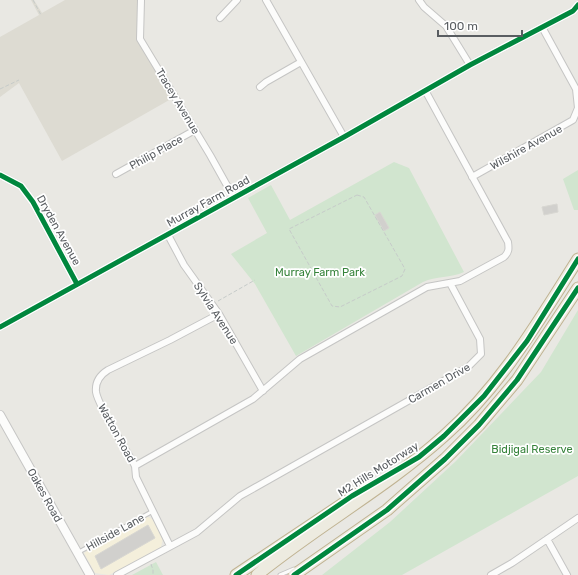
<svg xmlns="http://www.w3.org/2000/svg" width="578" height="575" font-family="Rubik,sans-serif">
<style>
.commercial{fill:#f4efdb}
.education{fill:#dddbd2}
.green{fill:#d1e5cf}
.building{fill:#d1d0cd;stroke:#d8d7d2}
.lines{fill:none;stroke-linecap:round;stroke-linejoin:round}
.service-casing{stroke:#c5c5c4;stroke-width:5}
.minor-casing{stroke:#c5c5c4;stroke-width:8}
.secondary-casing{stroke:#c6c6c5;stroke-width:10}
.motorway-casing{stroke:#c0b392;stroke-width:13}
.path{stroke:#c6cbc9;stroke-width:1;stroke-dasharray:4 2;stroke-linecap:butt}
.service{stroke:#fcfcfb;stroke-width:3}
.minor{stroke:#fcfcfb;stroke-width:6}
.secondary{stroke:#fcfcfb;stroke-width:8}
.motorway{stroke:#edebe0;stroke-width:11}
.cycleway-casing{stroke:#fff;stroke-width:8}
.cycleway{stroke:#00873e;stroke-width:5}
.labels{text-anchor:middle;stroke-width:3.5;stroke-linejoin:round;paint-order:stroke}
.street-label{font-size:11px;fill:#595d61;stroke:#fff}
.park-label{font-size:11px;fill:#36833b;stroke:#fff}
</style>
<rect width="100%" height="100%" fill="#e9e8e3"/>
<path class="commercial" d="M146,516L152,519L163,538L161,547L109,575L95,573L84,553Z"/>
<path class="education" d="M31,0H34L42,13L65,0H138L137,33L139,41L171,99L62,161L19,83L0,97V37L39,15Z"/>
<path class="green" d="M394,162L409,168L464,272C451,278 436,276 423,282L296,356L255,284L231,254L267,233L248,198L271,185L290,220Z
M578,170V210H574L563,179Z
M578,310V476L402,575H322L390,522L456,461L541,372Z
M156,562L163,575H132Z"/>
<path class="building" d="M557,204L558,212L544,215L542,207Z
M380,212L389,228L384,231L375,215Z
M148,525L155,538L101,569L95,556Z"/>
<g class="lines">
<defs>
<path id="service" d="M79,552L153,511
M280,575L294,569"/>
<path id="minor" d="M141,0L140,39L210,155L234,198
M266,0L344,137
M419,0L424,7L446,26L470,65
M220,18L237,0
M260,87L266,82L301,62
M116,174L195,130
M0,175L21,186L33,202L77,284
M472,177L573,120L578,108L576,89L542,27
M168,235L184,265L219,314L263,391
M0,327L344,137L470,65L573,11L578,5
M135,466L253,399L300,359L427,287L460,281L504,257C509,252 509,249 508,242L426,92
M547,539L567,575
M170,546L136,477L135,466C127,451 98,406 96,392C95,382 100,375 108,370L170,340L219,314
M117,575L197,532L240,496L468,367L481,354L480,339L450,283
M491,575L512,563L578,518"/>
<path id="secondary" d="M0,415L90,575"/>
<path id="motorway" d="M236,575L368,487
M257,575C317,526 386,488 444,436C501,386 538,322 578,259
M294,575L387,510L445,459L479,425L517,380L578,288"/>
</defs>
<use href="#service" class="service-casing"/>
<use href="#minor" class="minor-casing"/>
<use href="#secondary" class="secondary-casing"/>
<use href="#motorway" class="motorway-casing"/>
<path class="path" d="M33,0L41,15
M0,89L19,80
M357,195L364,197L405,269L402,276L340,307L332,306L289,229Z
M218,301L255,280
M151,564L153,570V575"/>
<use href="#service" class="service"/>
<use href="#minor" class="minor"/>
<use href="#secondary" class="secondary"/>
<use href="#motorway" class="motorway"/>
<defs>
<path id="cycleway" d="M0,175L21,186L33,202L77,284
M0,327L344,137L470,65L573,11L578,5
M236,575L352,496L419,457L444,436L484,396L527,341L578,259
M294,575L387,510L445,459L479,425L517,380L578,288"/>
</defs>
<use href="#cycleway" class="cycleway-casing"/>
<use href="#cycleway" class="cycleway"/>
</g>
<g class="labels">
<g class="street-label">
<text transform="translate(178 101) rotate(59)" y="4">Tracey Avenue</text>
<text transform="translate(526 147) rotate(-29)" y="4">Wilshire Avenue</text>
<text transform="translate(156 152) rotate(-29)" y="4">Philip Place</text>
<text transform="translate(208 201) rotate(-29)" y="4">Murray Farm Road</text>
<text transform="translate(59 230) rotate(61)" y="4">Dryden Avenue</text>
<text transform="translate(216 313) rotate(57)" y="4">Sylvia Avenue</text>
<text transform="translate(439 383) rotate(-30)" y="4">Carmen Drive</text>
<text transform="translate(117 433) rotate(61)" y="4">Watton Road</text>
<text transform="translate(378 469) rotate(-32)" y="4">M2 Hills Motorway</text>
<text transform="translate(45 495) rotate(61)" y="4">Oakes Road</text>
<text transform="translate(115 532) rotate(-29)" y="4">Hillside Lane</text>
</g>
<g class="park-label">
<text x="320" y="276">Murray Farm Park</text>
<text x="532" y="453">Bidjigal Reserve</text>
</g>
</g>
<path d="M438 30v6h84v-6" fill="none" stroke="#595d61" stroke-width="2"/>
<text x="444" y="30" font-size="12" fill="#595d61" stroke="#ffffff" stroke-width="3" paint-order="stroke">100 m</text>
</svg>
